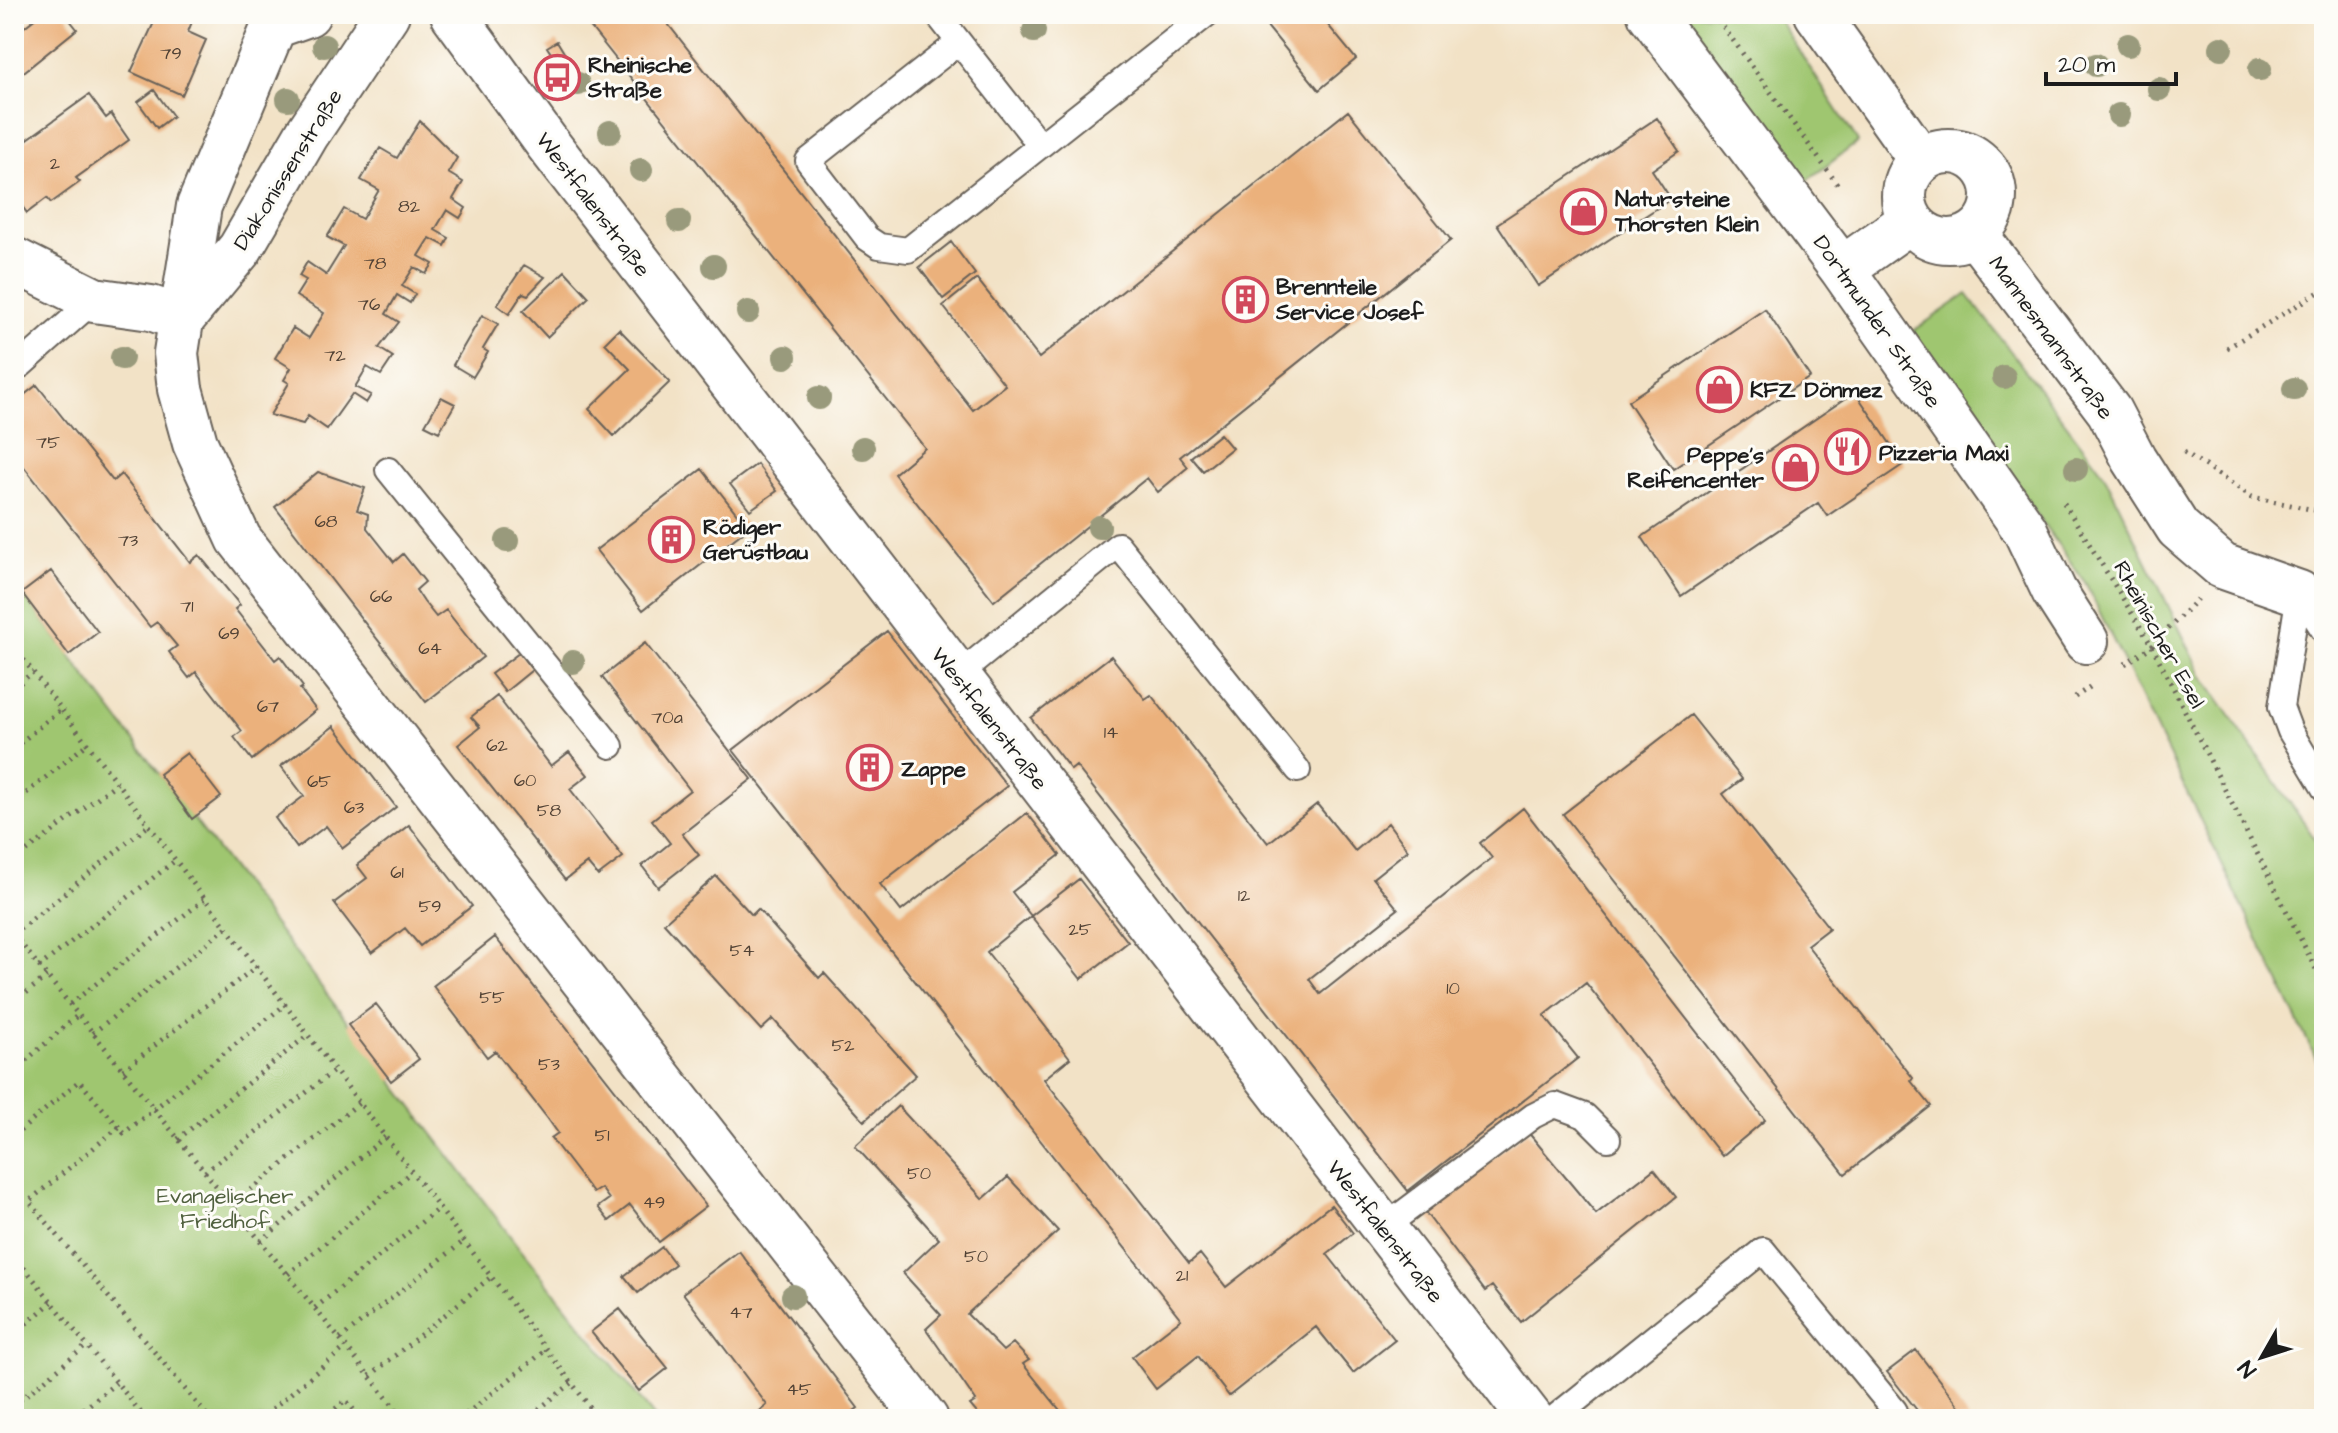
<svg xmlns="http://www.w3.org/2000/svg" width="2338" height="1433" font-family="'Architects Daughter',sans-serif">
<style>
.green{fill:#9fc670;stroke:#5e7146;stroke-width:2}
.building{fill:#ebb17c}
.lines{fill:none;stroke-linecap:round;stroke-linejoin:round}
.lane-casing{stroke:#676158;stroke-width:28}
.street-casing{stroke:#676158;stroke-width:48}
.path{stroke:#676158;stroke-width:5;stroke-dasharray:2 6;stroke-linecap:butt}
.lane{stroke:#fff;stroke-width:24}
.street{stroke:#fff;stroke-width:44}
.tree{fill:#999a7b}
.labels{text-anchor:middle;stroke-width:6;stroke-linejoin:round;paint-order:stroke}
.number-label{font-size:18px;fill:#504134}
.poi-label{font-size:22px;font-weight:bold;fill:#1c1c1c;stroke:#fdfcf7;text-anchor:start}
.street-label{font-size:22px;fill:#1c1c1c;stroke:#fdfcf7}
.park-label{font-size:22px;fill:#50603e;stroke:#fdfcf7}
</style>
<rect width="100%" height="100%" fill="#fdfcf7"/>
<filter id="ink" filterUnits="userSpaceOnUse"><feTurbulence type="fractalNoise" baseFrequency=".0125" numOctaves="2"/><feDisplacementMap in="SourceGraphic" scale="16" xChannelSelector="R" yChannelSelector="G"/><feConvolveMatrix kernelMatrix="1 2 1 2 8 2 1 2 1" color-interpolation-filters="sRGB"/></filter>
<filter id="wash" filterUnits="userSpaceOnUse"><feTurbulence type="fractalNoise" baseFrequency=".006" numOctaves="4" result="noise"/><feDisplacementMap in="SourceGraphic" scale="32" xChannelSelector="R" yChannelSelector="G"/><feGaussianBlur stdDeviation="1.8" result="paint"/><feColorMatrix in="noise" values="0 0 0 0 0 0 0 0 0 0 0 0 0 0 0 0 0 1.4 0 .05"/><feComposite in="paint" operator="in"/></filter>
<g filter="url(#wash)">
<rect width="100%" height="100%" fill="#f2e2c6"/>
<path class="green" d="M1680,14H1775L1858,142L1805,182Z
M1967,294L2104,474L2202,675L2324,852V1075L2086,584L1909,334Z
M14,582L517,1245L656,1419H14Z"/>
<g id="blocks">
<path class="building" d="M41,14H65L77,29L20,75L14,67V35Z
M162,14H195L188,32L206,40L182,95L131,72L156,18L160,20Z
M573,14H660L973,410L1005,385L943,306L977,279L1039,358L1348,111L1451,240L1180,457L1188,467L1158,492L1147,478L994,601L894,474L925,448L584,19L579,22Z
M1257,14H1319L1356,59L1319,90Z
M557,41L571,64L562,70L547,47Z
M154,90L173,116L157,128L138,102Z
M89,95L106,118L111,114L129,140L76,178L80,182L51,203L47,198L27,213L14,195V149Z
M1657,118L1679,151L1652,170L1671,199L1538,286L1497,224Z
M420,121L457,158L448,173L463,182L453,199L466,208L460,218L447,210L435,230L449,238L445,246L430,238L419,256L433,264L426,274L414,267L402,286L415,294L410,303L397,295L386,314L399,322L379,348L393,357L381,375L367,367L355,387L371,395L366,403L352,394L327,429L308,416L303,424L270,415L289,383L284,380L291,368L275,358L293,328L309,338L324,313L296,296L306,280L299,276L307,262L326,275L344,246L327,237L344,209L362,219L379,190L361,180L380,148L397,158Z
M951,242L975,274L943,299L919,267Z
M524,265L545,277L528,295L523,293L509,314L497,305Z
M565,271L589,297L547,337L523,311Z
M1765,309L1810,377L1673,469L1628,401Z
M482,315L498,324L483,349L488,352L473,377L453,365Z
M619,329L670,382L614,436L589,409L630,369L605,343Z
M37,385L113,481L121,474L190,562L199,555L240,605L235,609L275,660L280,656L303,687L300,689L316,710L252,760L234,737L242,731L196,672L189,678L169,652L177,646L157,622L150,627L14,454V403Z
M1855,392L1904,464L1827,516L1818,503L1681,596L1642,537Z
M441,397L455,404L439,432L425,425Z
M1220,434L1232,448L1203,471L1191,457Z
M757,464L777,491L750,510L730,484Z
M702,469L748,528L643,610L596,550Z
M318,472L365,488L357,510L368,514L367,528L394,562L403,554L425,582L416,590L424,602L436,617L446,610L483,657L426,702L275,507Z
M51,571L98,632L69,655L22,593Z
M887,631L1007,786L880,884L901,911L1027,813L1060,855L1012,892L1031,916L987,952L1070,1058L1044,1079L1189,1263L1200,1254L1226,1287L1331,1205L1353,1233L1327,1254L1395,1340L1353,1373L1316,1327L1229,1396L1198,1356L1156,1389L1132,1357L1181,1319L733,750Z
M645,643L752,779L682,834L699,855L658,887L642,866L670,843L652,820L690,790L602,677Z
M519,653L532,670L505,692L491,674Z
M1111,656L1145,699L1151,695L1268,843L1317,804L1355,851L1388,823L1408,850L1373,878L1398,909L1309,979L1320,994L1492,858L1480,843L1523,808L1765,1120L1722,1156L1586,983L1544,1016L1578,1058L1408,1191L1076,766L1071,770L1031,718Z
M497,696L551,766L569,752L588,775L570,789L623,857L598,876L587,863L565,880L458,745L480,727L471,717Z
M1691,715L1742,779L1723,794L1829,928L1807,945L1913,1078L1911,1081L1931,1106L1845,1174L1563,814Z
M334,726L396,807L343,848L326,826L297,848L275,818L304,796L281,766Z
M187,753L221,797L192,819L159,774Z
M409,825L472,906L420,946L405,928L372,953L334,903L367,878L357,865Z
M716,876L752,915L758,909L819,978L824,973L916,1075L864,1121L773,1019L761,1030L664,923Z
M1079,879L1128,942L1081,979L1031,916Z
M495,937L706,1206L659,1242L630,1205L609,1221L598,1207L609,1199L601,1188L593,1193L551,1138L558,1133L548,1119L495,1051L487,1057L433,986Z
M376,1004L419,1059L391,1081L348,1025Z
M898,1106L983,1199L1008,1177L1058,1231L967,1314L1003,1351L1013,1343L1029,1360L1023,1364L1067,1419H982L970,1405L976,1401L926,1329L941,1315L903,1273L939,1239L855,1146Z
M1527,1131L1596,1214L1654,1169L1676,1197L1521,1322L1492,1286L1485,1291L1425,1212Z
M662,1247L675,1264L638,1293L624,1276Z
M739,1251L858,1408L843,1419H766L760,1411L767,1405L683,1293Z
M620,1309L668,1368L639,1391L591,1332Z
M1916,1350L1969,1419H1924L1887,1372Z"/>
</g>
</g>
<g filter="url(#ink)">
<use href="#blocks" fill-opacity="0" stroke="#676158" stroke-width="2"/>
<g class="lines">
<defs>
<path id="lane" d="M937,14L1040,145
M959,42L808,161L867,238L879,246L908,250L1207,14
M14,366L21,365L94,300
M388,470L611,746
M2299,593L2281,707L2290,731L2324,788
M2299,593L2324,631
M957,676L1118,545L1298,770
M1383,1228L1533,1116L1555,1105L1585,1116L1608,1139
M1553,1419L1763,1250L1895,1411L1886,1419"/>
<path id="street" d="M308,14L274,26L199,206L176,353L180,389L195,443L239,539L926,1419
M453,14L547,143L1531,1419
M1650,14L1842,269L2025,530L2054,591L2086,641
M1817,14L1921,160
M1904 196a45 45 0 1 1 90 0a45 45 0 1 1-90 0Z
M1975,234L2109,411L2134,459L2178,528L2222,566L2299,593
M14,260L94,300L151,308L182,319
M1842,269L1910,221
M182,319L240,249L307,134L387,14"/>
</defs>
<use href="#lane" class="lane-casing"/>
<use href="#street" class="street-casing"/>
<path class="path" d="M1714,14L1838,185
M2227,348L2324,289
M2184,452L2252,497L2324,512
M2064,503L2152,646L2324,985
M14,647L599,1419
M2125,664L2152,646L2197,599
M14,688L33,672
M2075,697L2093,685
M14,748L61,709
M14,803L87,744
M14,861L117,783
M14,934L149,825
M14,935L404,1419
M39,967L176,860
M14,1003L47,976
M70,1004L205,899
M93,1033L227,927
M123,1070L257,966
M14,1071L78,1015
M119,1127L29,1201L210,1419
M14,1136L79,1081L124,1133L286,1004
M178,1139L309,1034
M205,1172L335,1070
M232,1205L359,1103
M261,1241L385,1137
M14,1255L146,1419
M288,1274L411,1172
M315,1308L439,1208
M14,1334L52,1302
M340,1339L464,1241
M370,1376L491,1277
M14,1405L86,1346
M71,1419L116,1383
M260,1419L346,1347
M323,1419L346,1400L361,1419
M460,1419L546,1350
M526,1419L572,1383"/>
<use href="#lane" class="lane"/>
<use href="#street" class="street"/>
</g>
<g class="tree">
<circle cx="1034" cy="31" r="12"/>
<circle cx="2128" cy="45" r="12"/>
<circle cx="324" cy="46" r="12"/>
<circle cx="2221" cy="48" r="12"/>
<circle cx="2096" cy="65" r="12"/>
<circle cx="2260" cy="69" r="12"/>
<circle cx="578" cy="84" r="12"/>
<circle cx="2159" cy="89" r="12"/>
<circle cx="288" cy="99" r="12"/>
<circle cx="2119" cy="115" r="12"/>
<circle cx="610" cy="132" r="12"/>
<circle cx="641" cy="170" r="12"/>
<circle cx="679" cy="221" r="12"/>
<circle cx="714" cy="266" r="12"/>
<circle cx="748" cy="312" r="12"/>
<circle cx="785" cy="357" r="12"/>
<circle cx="122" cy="358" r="12"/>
<circle cx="2004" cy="377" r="12"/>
<circle cx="2294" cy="389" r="12"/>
<circle cx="819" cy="398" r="12"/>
<circle cx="863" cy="448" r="12"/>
<circle cx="2076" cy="469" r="12"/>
<circle cx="1099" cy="527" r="12"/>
<circle cx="507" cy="541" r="12"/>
<circle cx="573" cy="662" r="12"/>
<circle cx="793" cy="1296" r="12"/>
</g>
</g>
<defs>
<symbol id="bus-ring" viewBox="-11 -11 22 22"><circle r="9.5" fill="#fdfcf7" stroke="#d1495b" stroke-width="1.5"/><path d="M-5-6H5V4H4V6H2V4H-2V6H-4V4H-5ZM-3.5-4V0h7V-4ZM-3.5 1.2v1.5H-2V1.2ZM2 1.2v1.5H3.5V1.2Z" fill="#d1495b"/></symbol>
<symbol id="shop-ring" viewBox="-11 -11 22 22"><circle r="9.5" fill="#fdfcf7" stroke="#d1495b" stroke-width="1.5"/><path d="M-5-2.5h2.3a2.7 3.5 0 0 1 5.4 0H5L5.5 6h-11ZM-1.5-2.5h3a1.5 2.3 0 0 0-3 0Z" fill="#d1495b"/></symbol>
<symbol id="building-ring" viewBox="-11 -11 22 22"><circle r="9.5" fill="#fdfcf7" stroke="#d1495b" stroke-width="1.5"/><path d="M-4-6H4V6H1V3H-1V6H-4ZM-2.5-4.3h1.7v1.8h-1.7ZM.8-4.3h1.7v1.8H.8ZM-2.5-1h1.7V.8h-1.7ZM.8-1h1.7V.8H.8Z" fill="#d1495b"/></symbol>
<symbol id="restaurant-ring" viewBox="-11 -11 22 22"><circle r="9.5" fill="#fdfcf7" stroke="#d1495b" stroke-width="1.5"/><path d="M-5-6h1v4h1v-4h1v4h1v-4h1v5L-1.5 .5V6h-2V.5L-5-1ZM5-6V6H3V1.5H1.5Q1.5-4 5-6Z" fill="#d1495b"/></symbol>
</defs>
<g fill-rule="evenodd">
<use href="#bus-ring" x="532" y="52" width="51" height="51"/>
<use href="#shop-ring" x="1558" y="186" width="51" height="51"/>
<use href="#building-ring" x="1220" y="274" width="51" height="51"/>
<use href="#shop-ring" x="1694" y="364" width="51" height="51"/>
<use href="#restaurant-ring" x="1822" y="426" width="51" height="51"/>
<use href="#shop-ring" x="1770" y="442" width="51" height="51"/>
<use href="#building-ring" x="646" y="514" width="51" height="51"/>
<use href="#building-ring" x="844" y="742" width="51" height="51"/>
</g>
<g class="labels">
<g class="number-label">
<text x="171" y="59">79</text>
<text x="55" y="169">2</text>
<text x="409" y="212">82</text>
<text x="375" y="269">78</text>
<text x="369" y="310">76</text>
<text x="335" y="361">72</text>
<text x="48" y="448">75</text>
<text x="326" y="527">68</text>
<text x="128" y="546">73</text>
<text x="381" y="602">66</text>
<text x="187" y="612">71</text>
<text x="229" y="639">69</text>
<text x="430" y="654">64</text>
<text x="268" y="712">67</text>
<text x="667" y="723">70a</text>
<text x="1111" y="738">14</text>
<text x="497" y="751">62</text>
<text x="525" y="786">60</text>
<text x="319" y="787">65</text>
<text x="354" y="813">63</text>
<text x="549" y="816">58</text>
<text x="397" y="878">61</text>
<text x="1244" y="901">12</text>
<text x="430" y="912">59</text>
<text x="1080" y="935">25</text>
<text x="742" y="956">54</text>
<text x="1453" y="994">10</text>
<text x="492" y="1003">55</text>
<text x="843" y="1051">52</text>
<text x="549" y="1070">53</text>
<text x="602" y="1141">51</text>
<text x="919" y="1179">50</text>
<text x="654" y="1208">49</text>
<text x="976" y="1262">50</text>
<text x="1182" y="1281">21</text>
<text x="741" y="1318">47</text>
<text x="799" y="1395">45</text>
</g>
<g class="poi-label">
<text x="588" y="72">Rheinische<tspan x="588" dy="25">Straße</tspan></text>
<text x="1615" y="206">Natursteine<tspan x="1615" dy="25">Thorsten Klein</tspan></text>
<text x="1276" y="294">Brennteile<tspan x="1276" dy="25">Service Josef</tspan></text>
<text x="1750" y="397">KFZ Dönmez</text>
<text x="1879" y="460">Pizzeria Maxi</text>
<text x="1764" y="462" text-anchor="end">Peppe’s<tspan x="1764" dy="25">Reifencenter</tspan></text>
<text x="703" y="534">Rödiger<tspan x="703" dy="25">Gerüstbau</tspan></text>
<text x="901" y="776">Zappe</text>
</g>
<g class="street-label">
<text transform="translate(287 169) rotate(-58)" y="8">Diakonissenstraße</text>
<text transform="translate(594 204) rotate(53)" y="8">Westfalenstraße</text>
<text transform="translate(1878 321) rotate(55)" y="8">Dortmunder Straße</text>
<text transform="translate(2052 337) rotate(54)" y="8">Mannesmannstraße</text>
<text transform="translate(2160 634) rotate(61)" y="8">Rheinischer Esel</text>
<text transform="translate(990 718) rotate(52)" y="8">Westfalenstraße</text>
<text transform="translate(1386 1231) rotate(52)" y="8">Westfalenstraße</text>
</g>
<g class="park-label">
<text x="225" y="1203">Evangelischer<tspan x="225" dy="25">Friedhof</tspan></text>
</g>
</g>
<rect width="2338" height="1433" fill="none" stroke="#fdfcf7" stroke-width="48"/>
<g transform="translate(2262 1357) rotate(231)" stroke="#fdfcf7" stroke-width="6" paint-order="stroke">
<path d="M0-6L14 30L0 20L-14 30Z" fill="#1c1c1c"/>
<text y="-12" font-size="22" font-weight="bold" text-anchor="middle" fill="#1c1c1c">N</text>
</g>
<path d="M2046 72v12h130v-12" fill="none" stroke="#1c1c1c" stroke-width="4"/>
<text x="2058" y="72" font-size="24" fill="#1c1c1c" stroke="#fdfcf7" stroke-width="6" paint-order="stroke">20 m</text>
</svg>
